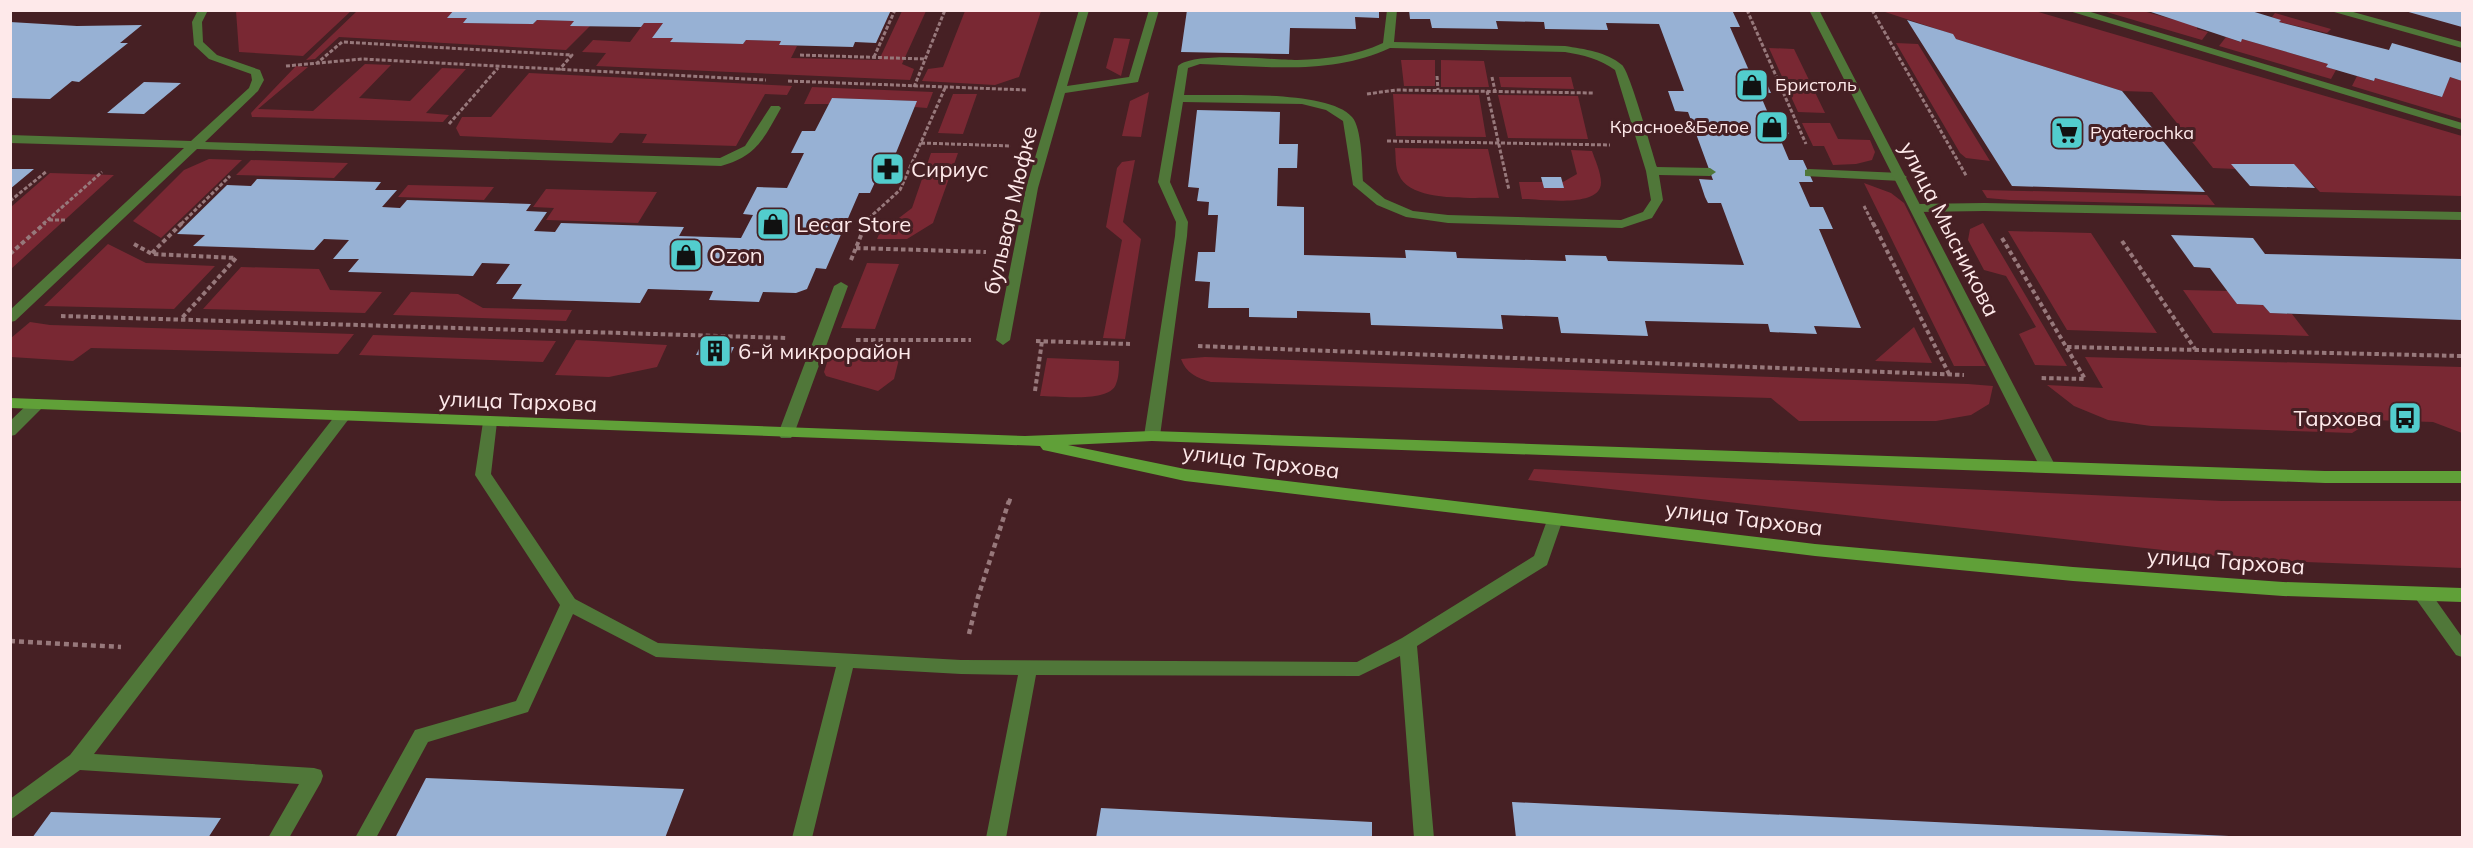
<svg xmlns="http://www.w3.org/2000/svg" width="2473" height="848" font-family="Mulish,sans-serif">
<style>
.green{fill:#792833}
.building{fill:#97b1d4}
.lines{fill:none;stroke-linecap:round;stroke-linejoin:round}
.path-far2{stroke:#97787b;stroke-width:3;stroke-dasharray:4 2;stroke-linecap:butt}
.path-far1{stroke:#97787b;stroke-width:4;stroke-dasharray:4.5 3;stroke-linecap:butt}
.path{stroke:#97787b;stroke-width:4.5;stroke-dasharray:5 4;stroke-linecap:butt}
.service{fill:#507739;fill-rule:evenodd}
.pedestrian{fill:#507739;fill-rule:evenodd}
.minor{fill:#507739;fill-rule:evenodd}
.secondary{fill:#60a038;fill-rule:evenodd}
.labels{text-anchor:middle;stroke-width:6;stroke-linejoin:round;paint-order:stroke}
.far-poi-label{font-size:18px;fill:#fee9ea;stroke:#462024;text-anchor:start}
.poi-label{font-size:22px;fill:#fee9ea;stroke:#462024;text-anchor:start}
.street-label{font-size:22px;fill:#fee9ea;stroke:#462024}
</style>
<rect width="100%" height="100%" fill="#462024"/>
<path class="green" d="M236,11V10L351,11L303,56L239,52Z
M357,11H454L448,18H467L464,23L533,24L537,20L574,21L571,26H590L566,50L339,37L315,59L306,60Z
M902,11H926L902,64L914,69L910,80L596,66L606,53L582,52L593,40L630,42L644,23H663L653,37L673,38L670,42L743,44L746,40L781,41L779,45L797,46L791,58L879,60Z
M965,11H1041L1019,77L995,85L922,81L928,69L943,67Z
M1882,11H2035L2462,136V196L2320,192L2293,164H2232L2236,169L2213,168L2152,92L2122,91L1956,39L1952,34Z
M2103,11H2143L2197,26V29L2208,32L2202,40Z
M2275,13L2331,29L2327,33L2279,22L2280,20L2272,17Z
M2226,37L2240,42L2242,39L2328,64L2327,67L2336,70L2331,79L2219,46Z
M1114,38L1130,39L1121,76L1106,68Z
M1896,43L1918,44L1990,161L1966,158L1960,153Z
M1769,48L1794,49L1825,113L1798,112Z
M1401,60H1435V86H1404Z
M1441,60L1484,61L1489,87H1441Z
M365,64L391,65L359,98L410,101L442,68L466,69L426,113L449,115L443,122L252,117L251,113L296,66L308,67L258,109L313,111Z
M529,73L792,86L787,95L765,94L736,146L642,143L647,134L620,133L612,143L460,136L456,128L462,117H491Z
M2357,76L2373,81L2375,78L2441,97L2450,77L2462,81V119L2352,86Z
M1499,77H1571L1574,89L1501,87Z
M812,87L933,92L927,108L914,107L916,101L832,98L829,104H804Z
M1149,92L1141,137L1122,136L1130,101Z
M953,94H977L963,134L938,133Z
M1393,94L1479,95L1486,137L1396,136Z
M1498,95L1578,96L1588,139L1508,138Z
M1802,123H1830L1838,139L1870,140L1875,152L1872,160L1856,164L1833,165L1824,146H1813Z
M1395,148L1488,149L1499,198C1474,197 1410,203 1399,175C1395,168 1396,156 1395,148Z
M1571,150L1592,151C1595,160 1604,179 1600,188C1592,207 1540,199 1522,199L1519,182H1563L1577,174Z
M931,153H958L933,223L907,239H877L885,221H895L912,208Z
M209,159L242,160L161,238L133,221L184,170Z
M251,160L348,163L334,178L236,175Z
M1135,160L1123,222L1141,239L1125,339L1103,338L1122,240L1106,227L1117,168L1122,162Z
M50,173L114,175L11,269V207Z
M1864,183L1891,193L1904,203L1986,366H1954Z
M408,185L494,187L484,200L398,197Z
M546,189L657,192L638,223L546,220L554,208L533,207Z
M1982,190L2207,195L2215,205L2010,200L1987,198Z
M1983,223L2067,366L2035,365L2019,334L2036,327L2006,276L1984,270L1968,240L1970,229Z
M2008,231L2091,233L2157,333L2067,330Z
M108,244L146,263L215,266L174,309L44,306Z
M867,263L899,264L875,329L841,328Z
M241,267L319,269L330,290L382,292L365,313L203,309Z
M2183,290L2228,291L2237,304L2263,305L2270,313L2292,314L2309,336L2213,333Z
M411,292L458,294L483,308L572,310L566,321L393,315Z
M30,322L50,325L354,334L338,354L91,348L73,361L11,357V338Z
M1914,327L1932,363L1875,361Z
M373,335L556,341L543,362L359,355Z
M576,340L667,345L657,367L609,377L555,375Z
M831,350L901,351L894,379L878,391L826,376L824,372Z
M1205,357L1968,384L1993,386L1989,404L1971,415L1936,421H1799L1771,398L1211,382C1197,378 1186,373 1181,359Z
M2085,357L2462,367V433L2433,422L2373,420L2352,433L2151,426L2108,420L2074,406L2047,385L2103,388Z
M1047,358L1119,361C1119,368 1119,377 1116,384C1110,403 1057,396 1040,396Z
M1534,469L2222,501H2462V568L2253,560L1528,480Z"/>
<path class="building" d="M454,10H891L876,43L855,42L853,47L779,45L781,41L746,40L743,44L670,42L673,38H652L663,23H644L641,27L570,26L574,21L537,20L533,24L463,23L467,18H447Z
M1187,10H1379V18L1355,17L1356,29L1290,28L1289,54L1181,52Z
M1409,10H1732L1740,27H1730L1751,75H1763L1771,93L1759,92L1768,113H1780L1789,134H1778L1789,160H1803L1813,182H1799L1810,207H1823L1833,229H1819L1861,328L1814,326L1817,334L1770,332L1768,324L1645,321L1648,336L1561,333L1558,317L1501,315L1503,329L1371,325L1370,313L1297,311V318L1249,317V308H1208L1210,282L1195,281L1198,252H1215L1218,215H1208L1209,202L1197,201L1199,188L1188,187L1197,110L1280,112L1279,144H1298L1297,168H1278L1277,206L1304,207V255L1406,258L1405,250L1456,252L1457,258L1566,261L1565,255L1606,256L1608,261L1744,265L1721,203H1708L1705,197L1699,179L1713,180L1688,112L1675,111L1668,91H1684L1659,24L1606,23L1608,30L1545,29L1544,22L1496,21L1498,29L1432,28L1430,19H1410Z
M2145,10H2248L2281,20L2279,22L2389,50L2392,43L2462,63V81L2450,77L2442,97L2375,78L2374,81L2326,67L2328,64L2242,39L2241,42Z
M2462,10V27L2405,11V10Z
M1907,20L1953,34L1956,39L2122,91L2205,192L2012,186Z
M10,22L77,26L142,25L120,43H128L79,82L72,81L50,99L10,98Z
M144,82L181,83L144,114L107,113Z
M832,98L917,101L885,180H876L870,193H859L826,269L816,268L807,289L796,293L763,292L759,302L709,300L713,291L648,289L640,303L512,299L522,284H496L510,264L482,263L473,276L348,272L359,259H333L349,240L324,239L314,250L193,246L205,235L177,234L227,185L251,186L257,179L381,182L375,190H397L382,207L400,208L407,200L531,204L526,211L547,212L534,231L555,232L561,223L684,227L679,236L741,238L753,215L743,214L757,187L787,188L804,153H791L802,131H815Z
M2231,164H2294L2315,188L2250,186Z
M10,169H34L10,189Z
M1541,177H1561L1564,188H1544Z
M2171,235L2253,238L2265,254L2462,259V320L2270,313L2263,305L2237,304L2210,268L2194,267Z
M700,347H734L730,356L696,355Z
M426,778L684,789L665,838H395Z
M1512,802L2229,836V838H1516Z
M1101,808L1372,822V838H1096Z
M51,812L221,818L208,838H32Z"/>
<g class="lines">
<path class="path-far2" d="M1747,10L1806,144
M1872,10L1967,177
M800,55L925,59
M874,57L895,10
M316,64L342,42L572,55L559,70
M286,66L362,59L766,80
M1437,76L1438,90
M1492,77L1495,91
M788,81L1027,90
M914,87L945,10
M1487,91L1509,190
M1367,94L1396,90L1594,93
M449,124L498,68
M1387,141L1610,145
M921,143L1011,146
M10,201L47,171
M1864,206L1873,224
M49,220H66
M43,224L102,172
M181,224L230,176
M866,224L868,219L900,190L945,88"/>
<path class="path-far1" d="M1873,223L1949,374
M2002,238L2085,379L2040,378
M2122,241L2195,349
M134,244L152,254L236,258L181,319
M856,248L986,252
M152,253L182,223
M10,254L45,223
M851,260L866,223
M61,316L786,338
M856,340H971
M1036,341L1130,344
M1198,346L1964,375
M2067,347L2462,356
M1035,391L1042,341
M1009,503L1011,496"/>
<path class="path" d="M969,634L978,597L1009,501
M10,641L121,647"/>
<path class="service" d="M198,10H208L202,22L203,42L217,55L260,70L264,80L258,91L205,142L720,158L745,146L771,106H779L781,108C764,138 757,156 721,166L197,149L15,321L10,322V310L184,148L10,143V135L191,141L249,88L252,80L251,74L209,59L194,45L192,22Z
M1387,10H1397L1394,42L1565,46C1584,49 1607,52 1622,65C1630,72 1652,152 1657,167L1710,168L1716,172L1710,176L1659,175L1663,200L1652,218L1622,228L1448,223L1406,217L1377,205L1353,185L1343,121L1326,110L1302,104L1183,102L1170,182L1188,222L1187,236L1160,436L1152,441L1147,440L1144,436L1175,236L1176,222L1158,182L1178,66C1195,51 1271,60 1297,60C1327,59 1355,56 1383,43ZM1390,48L1565,52C1583,55 1600,59 1615,70L1646,171L1651,200L1643,212L1621,220L1448,215L1413,211L1385,199L1363,181C1362,166 1362,128 1352,117C1328,89 1221,96 1184,95L1188,68L1200,64C1262,66 1331,76 1390,48Z
M2066,10H2084L2462,123V130Z
M2327,10H2346L2462,42V48Z
M1809,169L1901,173L1907,177L1901,181L1805,176V170Z
M1984,203L2462,212V220L1984,211L1917,212L1911,208L1917,204Z
M841,282L848,286L794,434L791,438H781L778,434L834,286Z
M37,399L42,400L44,404L42,408L15,435L10,436V421L32,400Z
M343,411L348,412L350,416L348,420L94,754L314,768L321,770L323,776L321,782L289,838H268L299,784L80,770L10,820V799L70,755L338,412Z
M490,417L497,422L491,474L575,599L658,643L961,660L1357,662L1402,638L1534,556L1549,515H1561L1563,519L1547,565L1417,646L1434,838H1414L1400,656L1359,676L1036,675L1006,838H986L1018,675L961,674L853,668L812,838H792L836,667L656,657L573,614L528,712L428,742L376,838H355L415,730L516,701L560,605L475,475L483,422Z"/>
<path class="pedestrian" d="M1079,10H1089L1067,86L1129,77L1149,10H1159L1138,82L1065,93L1038,188L1010,340L1003,345L996,340L1026,188Z"/>
<path class="minor" d="M1809,10H1819L2056,467L2053,471H2043L2040,467Z
M2422,587L2428,589L2462,637V657L2456,655L2416,599L2414,594L2416,589Z"/>
<path class="secondary" d="M10,398L1025,436L1152,431L2325,471H2462V483H2325L1152,441L1068,445L1185,469L1815,544L2073,567L2283,582L2462,588V602L2283,596L2073,581L1815,556L1185,481L1048,451L1043,450L1040,446L10,408Z"/>
</g>
<defs>
<symbol id="shop-square" viewBox="-11 -11 22 22"><rect x="-9" y="-9" width="18" height="18" rx="4" fill="#52cdcd" stroke="#462024"/><path d="M-5-2.5h2.3a2.7 3.5 0 0 1 5.4 0H5L5.5 6h-11ZM-1.5-2.5h3a1.5 2.3 0 0 0-3 0Z" fill="#111"/></symbol>
<symbol id="supermarket-square" viewBox="-11 -11 22 22"><rect x="-9" y="-9" width="18" height="18" rx="4" fill="#52cdcd" stroke="#462024"/><path d="M-6-5.5h2.5l.6 2H6L4.5 2H-2.5L-4.4-4H-6ZM-1.5 3.2a1.3 1.3 0 1 0 .1 0ZM3 3.2a1.3 1.3 0 1 0 .1 0Z" fill="#111"/></symbol>
<symbol id="pharmacy-square" viewBox="-11 -11 22 22"><rect x="-9" y="-9" width="18" height="18" rx="4" fill="#52cdcd" stroke="#462024"/><path d="M-2-6h4v4h4v4h-4v4h-4v-4h-4v-4h4Z" fill="#111"/></symbol>
<symbol id="building-square" viewBox="-11 -11 22 22"><rect x="-9" y="-9" width="18" height="18" rx="4" fill="#52cdcd" stroke="#462024"/><path d="M-4-6H4V6H1V3H-1V6H-4ZM-2.5-4.3h1.7v1.8h-1.7ZM.8-4.3h1.7v1.8H.8ZM-2.5-1h1.7V.8h-1.7ZM.8-1h1.7V.8H.8Z" fill="#111"/></symbol>
<symbol id="bus-square" viewBox="-11 -11 22 22"><rect x="-9" y="-9" width="18" height="18" rx="4" fill="#52cdcd" stroke="#462024"/><path d="M-5-6H5V4H4V6H2V4H-2V6H-4V4H-5ZM-3.5-4V0h7V-4ZM-3.5 1.2v1.5H-2V1.2ZM2 1.2v1.5H3.5V1.2Z" fill="#111"/></symbol>
</defs>
<g fill-rule="evenodd">
<use href="#shop-square" x="1733" y="66" width="38" height="38"/>
<use href="#shop-square" x="1753" y="108" width="38" height="38"/>
<use href="#supermarket-square" x="2048" y="114" width="38" height="38"/>
<use href="#pharmacy-square" x="869" y="150" width="38" height="38"/>
<use href="#shop-square" x="754" y="205" width="38" height="38"/>
<use href="#shop-square" x="667" y="236" width="38" height="38"/>
<use href="#building-square" x="696" y="332" width="38" height="38"/>
<use href="#bus-square" x="2386" y="399" width="38" height="38"/>
</g>
<g class="labels">
<g class="far-poi-label">
<text x="1775" y="91">Бристоль</text>
<text x="1749" y="133" text-anchor="end">Красное&amp;Белое</text>
<text x="2090" y="139">Pyaterochka</text>
</g>
<g class="poi-label">
<text x="911" y="177">Сириус</text>
<text x="796" y="232">Lecar Store</text>
<text x="709" y="263">Ozon</text>
<text x="738" y="359">6-й микрорайон</text>
<text x="2382" y="426" text-anchor="end">Тархова</text>
</g>
<g class="street-label">
<text transform="translate(1010 210) rotate(-77)" y="8">бульвар Мюфке</text>
<text transform="translate(1950 229) rotate(63)" y="8">улица Мысникова</text>
<text transform="translate(518 401) rotate(2)" y="8">улица Тархова</text>
<text transform="translate(1261 461) rotate(7)" y="8">улица Тархова</text>
<text transform="translate(1744 518) rotate(7)" y="8">улица Тархова</text>
<text transform="translate(2226 561) rotate(4)" y="8">улица Тархова</text>
</g>
</g>
<rect width="2473" height="848" fill="none" stroke="#fee9ea" stroke-width="24"/>
</svg>
